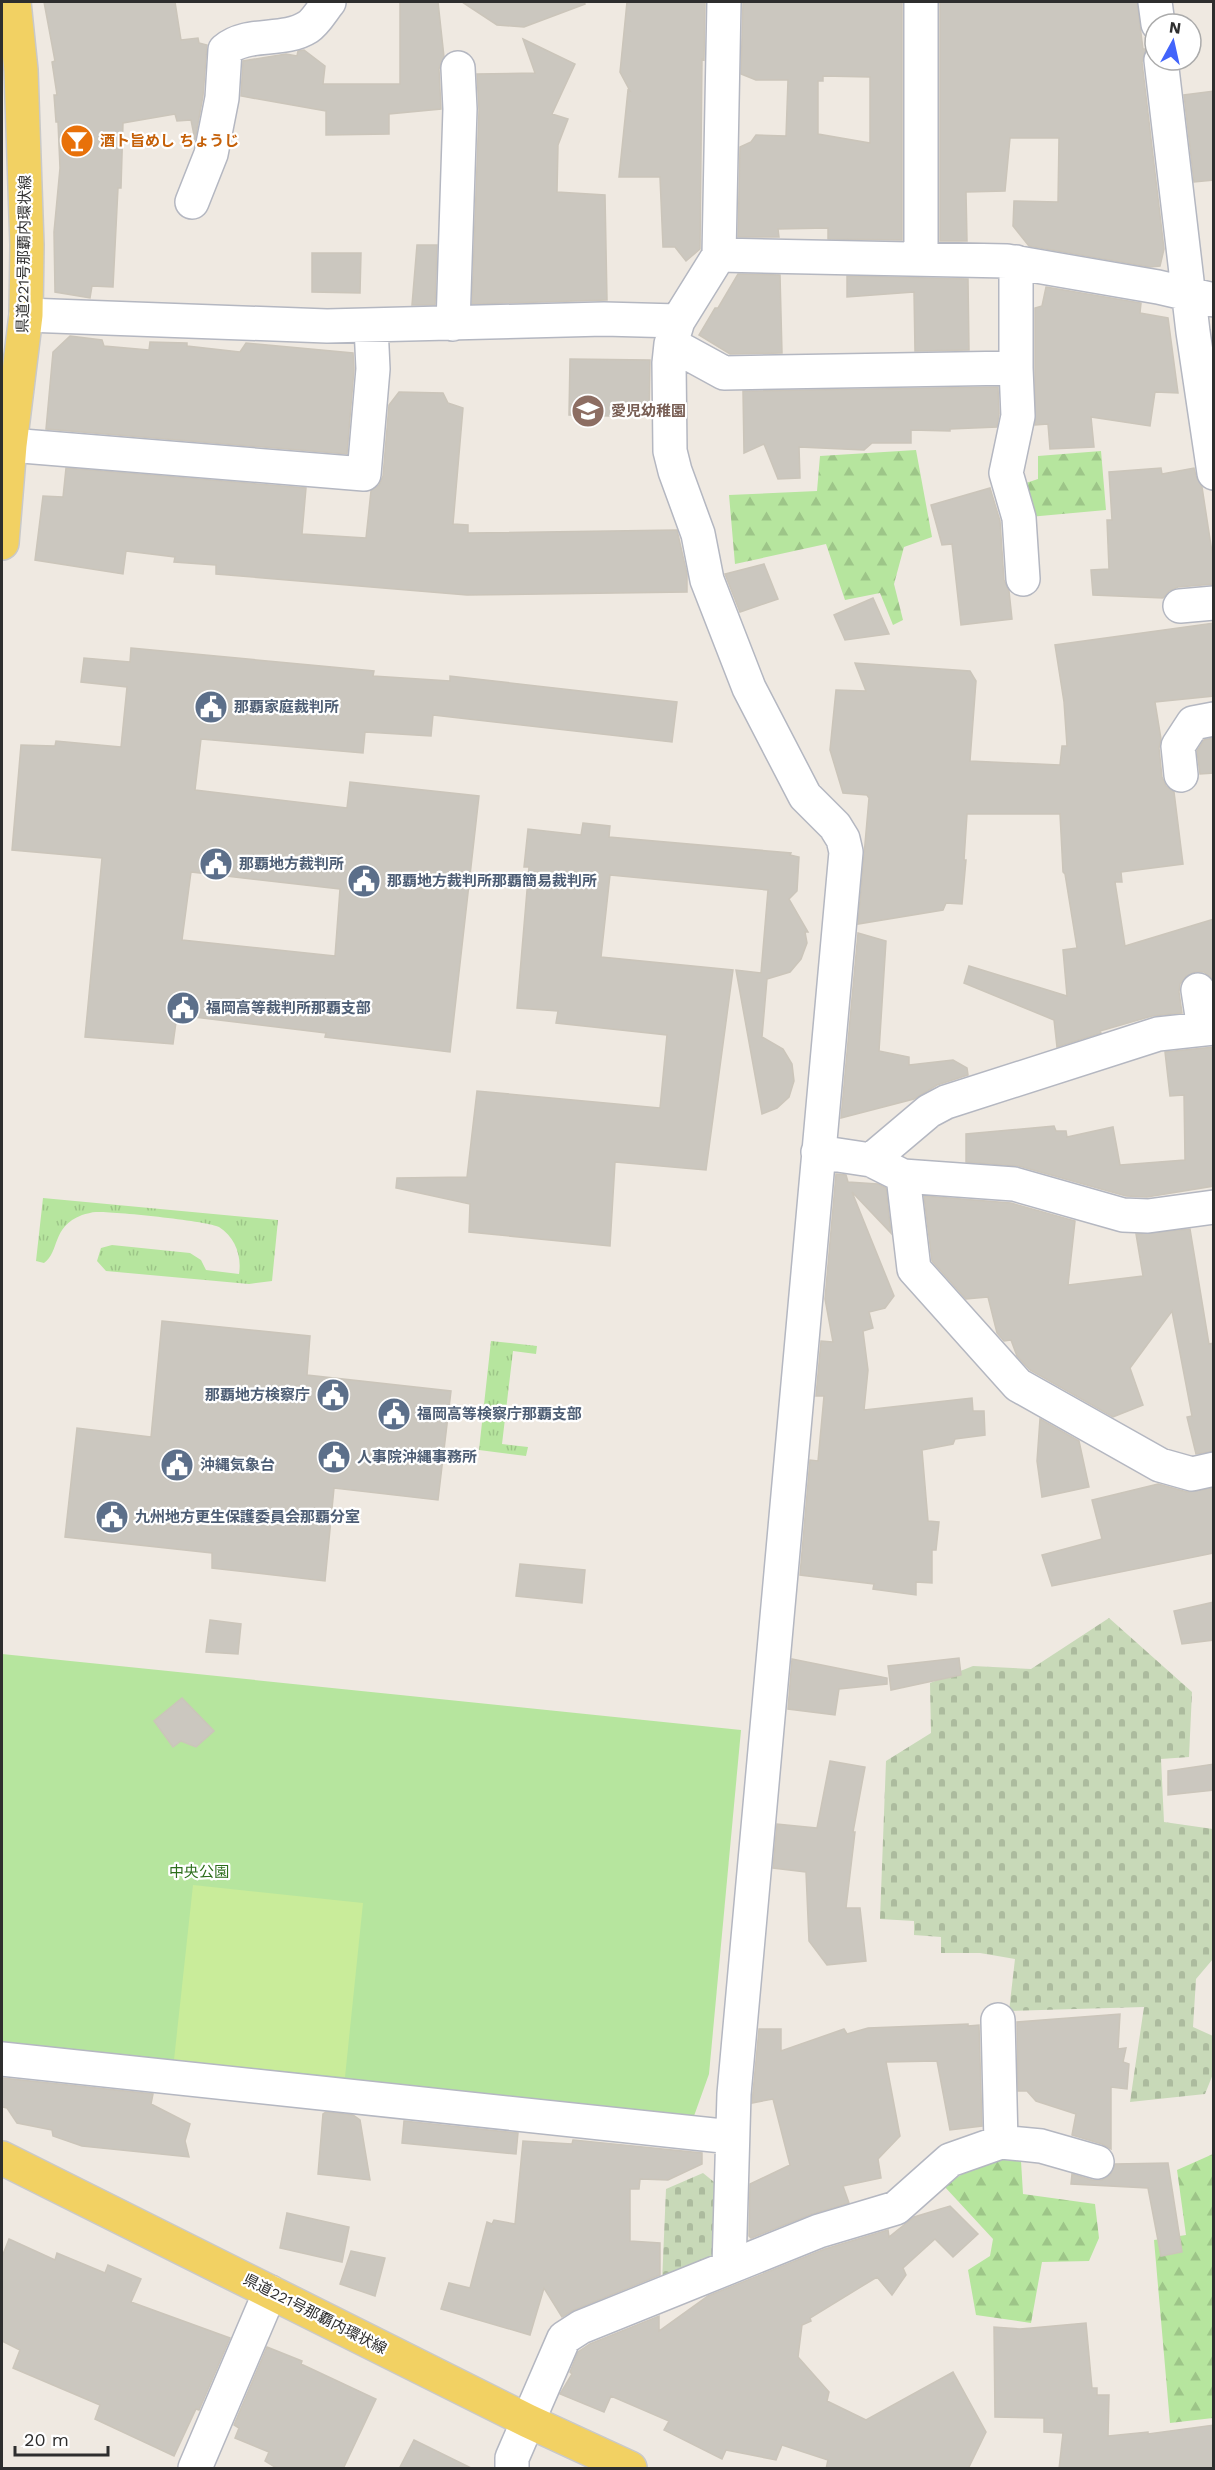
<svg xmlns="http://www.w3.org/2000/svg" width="1215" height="2470" font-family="'Work Sans','Noto Sans JP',sans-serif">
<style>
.grass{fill:url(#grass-tufts)}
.forest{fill:url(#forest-firs)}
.cemetery{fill:url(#cemetery-stones)}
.park{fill:#b6e59e}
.pitch{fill:#c9ec9a}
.building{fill:#cbc7bf;stroke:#cbc5ba;stroke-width:1.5;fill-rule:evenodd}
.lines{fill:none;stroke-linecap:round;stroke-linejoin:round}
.minor-casing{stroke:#b4b7c1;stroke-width:36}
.major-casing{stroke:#c9c9c9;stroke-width:36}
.minor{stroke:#fff;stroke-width:33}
.major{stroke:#f2d163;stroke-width:33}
.labels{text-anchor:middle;stroke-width:4.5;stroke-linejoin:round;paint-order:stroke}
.food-label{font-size:15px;font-weight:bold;fill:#c56008;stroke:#fff;text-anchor:start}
.street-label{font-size:15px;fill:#2e2e2e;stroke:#fff}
.education-label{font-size:15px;font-weight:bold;fill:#785e54;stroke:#fff;text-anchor:start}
.service-label{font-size:15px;font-weight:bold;fill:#4e5e75;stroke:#fff;text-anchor:start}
.park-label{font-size:15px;fill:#2c6e1b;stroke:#fff}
</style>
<defs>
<pattern id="grass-tufts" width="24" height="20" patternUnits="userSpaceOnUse" patternTransform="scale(1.5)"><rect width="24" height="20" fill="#b6e59e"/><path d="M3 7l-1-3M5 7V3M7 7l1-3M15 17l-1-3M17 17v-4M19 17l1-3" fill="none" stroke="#9dc588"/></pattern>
<pattern id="forest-firs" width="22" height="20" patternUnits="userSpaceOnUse" patternTransform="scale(1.5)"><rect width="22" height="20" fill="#b6e59e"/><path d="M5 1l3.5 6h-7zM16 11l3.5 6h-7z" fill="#9dc588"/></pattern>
<pattern id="cemetery-stones" width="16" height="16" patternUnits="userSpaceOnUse" patternTransform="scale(1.5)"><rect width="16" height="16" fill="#c8d9b8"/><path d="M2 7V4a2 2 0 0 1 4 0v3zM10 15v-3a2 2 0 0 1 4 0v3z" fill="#acbb9e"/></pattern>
</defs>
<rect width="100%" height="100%" fill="#efe9e1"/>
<path class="grass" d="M43,1198L278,1220L272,1281L249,1284L106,1271L97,1261L101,1248L112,1245L190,1253L201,1260L206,1270L239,1274C242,1256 235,1237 219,1227C209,1221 111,1211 96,1212C92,1212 86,1214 82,1215C51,1227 60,1252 44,1263L36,1261Z
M491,1341L537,1346L536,1354L513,1351L502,1444L528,1447L526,1456L479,1450Z"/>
<path class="forest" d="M916,450L932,537L904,547L894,584L903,620L893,625L880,593L845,600L826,544L735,564L729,495L817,491L820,456Z
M1101,451L1106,510L1029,517L1023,484L1038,479V456Z
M1213,2154V2418L1170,2423L1154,2240L1186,2235L1177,2170Z
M985,2159L1021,2161L1023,2194L1095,2204L1099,2238L1089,2261L1042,2262L1031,2323L976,2315L968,2270L990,2256L993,2239L944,2186Z"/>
<path class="cemetery" d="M1109,1618L1192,1692L1189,1757L1161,1759L1164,1822L1213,1829V1959L1196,1979L1193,2027L1213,2036V2074L1205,2094L1130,2102L1144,2007L1009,2011L1015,1959L980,1953H941V1937L914,1935V1921L880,1919L886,1761L931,1733L930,1683L973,1666L1031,1669Z
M703,2173L719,2186L718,2248L710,2263L662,2283L666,2189Z"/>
<path class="park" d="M2,1654L741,1730L709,2074L694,2116L2,2051Z"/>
<path class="pitch" d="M193,1885L363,1903L345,2077L174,2060Z"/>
<path class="building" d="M44,2H175L181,40L198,38L199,43L207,45L203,96L195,140L191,120L177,121L175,114L123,123L121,188H118L113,287L92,286L90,298L55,292L54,232L60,168L58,122H56L54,95H57L52,62L55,61Z
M400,2H438L444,57L439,69L441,109L389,114V134L326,135V111L241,96L243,61L286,54L297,56L298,51L304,50L325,66L323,84H400Z
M462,2H584L585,4L524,27L497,25Z
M627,2H705L704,60L702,59L700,249L686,261L675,247H663L660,177H619L628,90L630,91L620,72Z
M743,2H902V240L828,239V228L778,229L779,237H738L740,147L751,142L756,135L786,136L788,80H756L741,74ZM823,76L870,77V143L818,134V81H823Z
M940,2H1137L1143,49H1146L1142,62L1164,249L1160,266L1150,267L1029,246L1013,226L1014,201L1058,202L1059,138H1010L1005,191L966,192L967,241H940Z
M523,39L575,64L552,114L568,119L558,145L557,192L605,195L607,300L472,304L479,110L477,74L535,73Z
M1214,91V180L1194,182L1184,95Z
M417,245H437L435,305H412Z
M312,253H361L360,293L312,292Z
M738,274L780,275L782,353L730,354L699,335L715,308H718Z
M847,276L968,279L969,350L915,351L914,292L847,297Z
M1046,287L1141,303L1140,313L1168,318L1178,393L1155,392L1150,426L1091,417L1094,447L1050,449L1048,424L1035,425V308L1042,306Z
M70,336L102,340L104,346L149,350L150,342L187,343V346L240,352L246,343L353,353L354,369L347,454L46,429L53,352Z
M570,359L650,360L649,417L569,415Z
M998,387L999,414L997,427L950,429V431L911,430V443H872L864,450L799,447L800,478L778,479L764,444L744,453L743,391Z
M399,392L443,393L448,403L463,408L453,524L468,525V533L677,530L687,574V592L467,595L216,574V565L174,562L175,557L126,551L123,574L35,560L43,496L63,497L66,468L306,488L302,534L366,538L371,491L379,485L383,476L389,405Z
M1161,468L1162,474L1194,468L1196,476L1202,487L1214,565V584L1178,587L1169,591L1163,598L1093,595L1091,570L1109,569L1107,520H1112L1109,472Z
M990,488L1000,521L1004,580L1009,591L1012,619L961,625L952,544L942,545L931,505Z
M764,564L778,599L740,612L725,574Z
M873,598L889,634L845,640L834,615Z
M1214,623V696L1155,702L1161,739L1159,748L1162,777L1166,786L1174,792L1183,864L1121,872L1122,882H1115L1125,946L1214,919V980L1204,972H1195L1186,976L1180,984L1179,992L1182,1013L1152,1016L1100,1031L1101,1033L1057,1047L1054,1020L964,983L969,966L1067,996L1063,950L1077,948L1065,874L1063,872L1060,814H967L964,860H966L962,904L946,903L943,910L858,924L869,798L867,795L843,793L830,750L836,690L866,691L855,663L970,671L976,681L970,761L1060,765L1062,746H1067L1064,702L1055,645Z
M131,648L374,671L373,676L450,681V676L677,702L672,742L433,715L431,736L365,732L363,753L201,739L195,790L347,808L350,782L479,796L450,1052L325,1037L326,1033L177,1015L173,1044L85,1037L102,858L12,850L21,745L55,746L56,741L121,747L127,687L81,682L84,658L130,662ZM191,872L340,889L335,956L182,940Z
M1214,738V773L1200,774L1197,751L1204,740Z
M583,823L610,826L609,837L791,853L790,855L799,857L797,891L789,899L808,932H805L807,943L801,959L790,972L767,979L762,1037L783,1049L792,1064L794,1081L789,1097L777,1108L762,1114L736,970L761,973L768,890L610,875L601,957L733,970L706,1170L615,1162L610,1246L469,1232L470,1204L396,1188L397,1178L467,1177L477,1091L660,1108L667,1035L556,1023L558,1011L517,1008L529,867H524L528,829L581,835Z
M858,933L886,941L879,1051L909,1057V1065L953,1060L967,1068L968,1075L937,1085L914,1099L841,1118Z
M1214,1047V1186L1147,1197L1126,1196L1019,1166L966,1162V1134L1054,1126L1056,1131H1066L1067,1137L1113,1127L1120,1165L1185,1160L1184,1095L1170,1096L1165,1052Z
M836,1174L846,1175L848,1182L878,1184L886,1188L891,1233L852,1192L894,1296L885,1308L869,1312L873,1328L863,1331L868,1370L864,1410L972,1398L973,1411H984L985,1435L955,1439L953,1444L922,1450L928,1521L939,1522L936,1550H932V1583L916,1582V1595L873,1589L874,1584L800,1575L810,1460L818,1461L824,1396H816L821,1341L833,1342L825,1299Z
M924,1196L1011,1203L1075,1221L1068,1285L1143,1276L1136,1234L1190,1229L1209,1344L1214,1343V1451L1196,1454L1187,1417L1192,1416L1172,1311L1130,1368L1143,1405L1113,1417L1030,1370L1017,1356L1011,1340L1004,1341L997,1333L988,1297L966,1299L932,1261Z
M162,1321L310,1336L307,1375L451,1391L438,1500L334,1488L325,1581L212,1568V1553L65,1537L77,1428L151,1437Z
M1040,1419L1079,1441L1089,1487L1042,1497L1037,1461Z
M1158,1484L1187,1492L1214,1488V1553L1052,1586L1042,1555L1102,1539L1092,1500Z
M520,1564L585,1570L582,1603L516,1596Z
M1214,1602V1640L1182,1644L1174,1611Z
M210,1620L241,1624L238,1654L206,1652Z
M959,1658L961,1675L891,1690L888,1666Z
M792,1659L887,1678V1684L839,1689L835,1715L788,1709Z
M182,1698L214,1731L196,1747L181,1741L173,1747L154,1721Z
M830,1761L865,1767L853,1832H855L846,1908H860L866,1961L827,1965L809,1941L806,1872L773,1868L777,1824L817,1828Z
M1214,1764V1790L1168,1795V1771Z
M1120,2014L1118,2049L1126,2048L1123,2062L1129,2064L1127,2089L1111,2087V2149L1102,2144L1072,2135L1076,2114L1036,2101L1027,2091H1018L1017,2022Z
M968,2024V2026L979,2025L982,2126L950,2130L937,2061L886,2062L900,2136L878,2159L881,2178L843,2186L849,2203L812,2214L751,2238L749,2236L750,2184L790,2165L773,2099L752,2103L759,2029H781V2051L844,2029L847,2034L868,2028Z
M2,2078L153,2094L151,2104L190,2124L185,2141L189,2157L82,2146L53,2136L52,2130L17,2123L7,2108L2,2107Z
M326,2112L353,2115L360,2120L370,2180L318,2174L323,2114Z
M404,2121L518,2133L516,2154L402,2143Z
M573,2140L702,2153V2164L668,2180L640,2179L639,2189H630V2241L660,2243V2275L574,2310L562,2317L544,2288L530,2335L441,2309L449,2283L470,2288L487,2222L492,2224L494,2220L515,2224L523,2141L572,2144Z
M1168,2163L1182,2252L1161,2256L1148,2188L1071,2184L1072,2174L1092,2180H1102L1110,2175L1115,2164Z
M950,2206L978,2234L953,2257L935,2239L903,2268L906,2275L892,2295L877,2277L810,2318L811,2321L802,2325L798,2357L829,2392L827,2401L866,2420L953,2372L986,2432L968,2469H826L828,2460L782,2445L776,2460L726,2450L722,2459L664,2430L669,2421L611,2396L604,2412L560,2394L572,2374L570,2372L578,2352L590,2344L659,2316V2331L708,2296L825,2249L888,2230L889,2237L914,2217Z
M287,2213L349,2227L342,2262L280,2248Z
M9,2239L55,2260L57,2253L105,2273L108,2265L141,2279L131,2302L230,2338L199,2410L196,2409L174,2456L95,2419L100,2405L13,2368L20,2350L2,2341V2257Z
M351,2251L385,2258L375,2296L340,2284Z
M1086,2323L1092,2388H1097V2395H1109L1108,2436L1148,2432V2434L1214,2425V2469H1059L1063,2433L1044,2432V2418L995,2417L994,2327L1020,2329Z
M267,2347L302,2361L301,2364L376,2399L343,2469H278L265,2461L269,2452L235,2438L239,2428L234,2425Z
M414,2440L473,2469H399Z"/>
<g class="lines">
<defs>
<path id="minor" d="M921,2V258
M1155,2L1158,24
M1161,60L1193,332L1214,473
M192,202L211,154L222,98L225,50C247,31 283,43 308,27C316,22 323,9 329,2
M719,255L1007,261L1158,287L1214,300
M26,315L327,326L604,319L678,321L719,255L724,2
M678,321L671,344L669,363L670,451L675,471L698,534L707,580L749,688L805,796L835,826L843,839L846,852L734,2094L729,2267
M453,324L460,109L458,68
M671,344L724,373L1016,368V262
M1016,368L1018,416L1006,473L1019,518L1023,579
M10,445L364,474L373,369L371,326
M1180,606L1214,603
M1181,775L1178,746L1193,723L1214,719
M1198,990L1204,1029
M818,1152L871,1160L903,1176L1014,1184L1123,1215L1148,1216L1214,1207
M871,1160L929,1111L946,1102L1158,1034L1214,1028
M903,1176L914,1269L1018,1385L1160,1465L1192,1474L1214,1469
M998,2020L1001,2142
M2,2059L732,2137
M195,2468L270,2292
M512,2468V2458L564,2338L581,2327L819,2231L896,2208L950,2160L1001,2142L1041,2146L1097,2162"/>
<path id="major" d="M2,543L10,445L26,315L27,245L21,70L14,2
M2,2158L528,2421L630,2468"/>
</defs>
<use href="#minor" class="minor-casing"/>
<use href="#major" class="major-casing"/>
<use href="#minor" class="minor"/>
<use href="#major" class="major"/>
</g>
<defs>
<symbol id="bar-disc" viewBox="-11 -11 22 22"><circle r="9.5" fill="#e8710a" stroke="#fff"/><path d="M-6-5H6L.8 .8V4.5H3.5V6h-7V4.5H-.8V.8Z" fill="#fff"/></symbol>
<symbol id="school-disc" viewBox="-11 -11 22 22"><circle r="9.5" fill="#8d6e63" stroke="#fff"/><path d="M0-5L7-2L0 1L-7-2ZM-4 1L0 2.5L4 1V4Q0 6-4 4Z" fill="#fff"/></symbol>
<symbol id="civic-disc" viewBox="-11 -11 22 22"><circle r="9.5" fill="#5c6f8a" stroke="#fff"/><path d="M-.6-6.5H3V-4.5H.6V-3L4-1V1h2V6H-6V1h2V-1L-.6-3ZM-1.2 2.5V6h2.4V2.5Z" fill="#fff"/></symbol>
</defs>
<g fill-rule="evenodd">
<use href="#bar-disc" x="58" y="122" width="38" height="38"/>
<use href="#school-disc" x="569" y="392" width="38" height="38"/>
<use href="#civic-disc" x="192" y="688" width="38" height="38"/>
<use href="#civic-disc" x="197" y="845" width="38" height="38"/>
<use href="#civic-disc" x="345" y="862" width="38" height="38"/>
<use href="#civic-disc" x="164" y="989" width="38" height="38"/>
<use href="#civic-disc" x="314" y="1376" width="38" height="38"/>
<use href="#civic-disc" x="375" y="1395" width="38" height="38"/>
<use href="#civic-disc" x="315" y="1438" width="38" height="38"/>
<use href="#civic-disc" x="158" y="1446" width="38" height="38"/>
<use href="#civic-disc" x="93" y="1498" width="38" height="38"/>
</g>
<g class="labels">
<g class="food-label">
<text x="100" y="146">酒ト旨めし ちょうじ</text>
</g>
<g class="street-label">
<text transform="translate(24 254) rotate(-89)" y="5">県道221号那覇内環状線</text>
<text transform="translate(315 2314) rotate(27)" y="5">県道221号那覇内環状線</text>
</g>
<g class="education-label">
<text x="611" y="416">愛児幼稚園</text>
</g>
<g class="service-label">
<text x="234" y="712">那覇家庭裁判所</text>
<text x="239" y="869">那覇地方裁判所</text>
<text x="387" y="886">那覇地方裁判所那覇簡易裁判所</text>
<text x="206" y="1013">福岡高等裁判所那覇支部</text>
<text x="310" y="1400" text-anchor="end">那覇地方検察庁</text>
<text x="417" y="1419">福岡高等検察庁那覇支部</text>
<text x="357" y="1462">人事院沖縄事務所</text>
<text x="200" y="1470">沖縄気象台</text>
<text x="135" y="1522">九州地方更生保護委員会那覇分室</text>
</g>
<g class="park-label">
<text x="199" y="1877">中央公園</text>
</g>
</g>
<rect width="1215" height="2470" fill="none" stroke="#2e2e2e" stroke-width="6"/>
<g transform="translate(1173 42) rotate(8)"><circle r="28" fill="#ffffff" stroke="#ababab" stroke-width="1.5"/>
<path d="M0-4.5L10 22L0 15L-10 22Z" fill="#4264fb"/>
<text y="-9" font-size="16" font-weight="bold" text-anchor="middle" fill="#2e2e2e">N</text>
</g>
<path d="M15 2446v9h93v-9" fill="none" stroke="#2e2e2e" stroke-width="3"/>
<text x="24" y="2446" font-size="18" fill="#2e2e2e" stroke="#ffffff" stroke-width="4.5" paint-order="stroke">20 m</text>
</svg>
